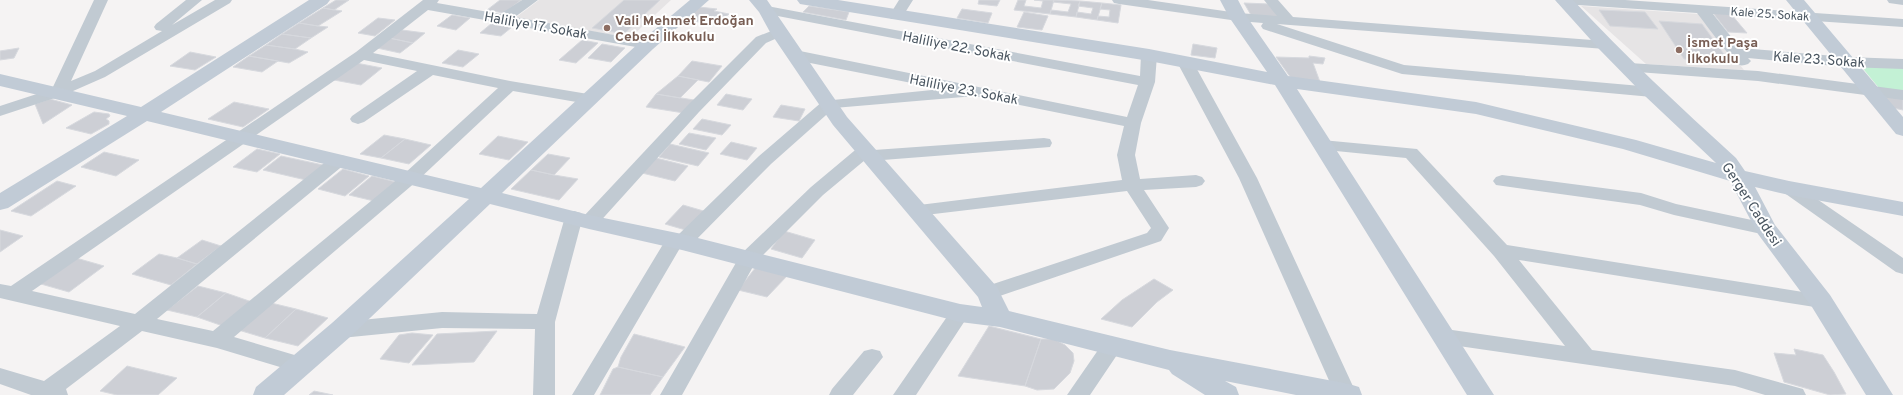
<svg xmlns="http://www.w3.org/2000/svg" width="1903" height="395" font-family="Overpass,sans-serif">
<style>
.education{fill:#e6e4e5}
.green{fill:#c3f1d5}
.building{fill:#cdcfd5;stroke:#d7d9de}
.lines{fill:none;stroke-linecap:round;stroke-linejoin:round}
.street{fill:#c1cad2;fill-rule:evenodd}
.secondary{fill:#c1cbd6;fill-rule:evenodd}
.education-dot{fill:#8d6e63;stroke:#fff;stroke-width:1.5}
.labels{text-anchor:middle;stroke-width:4;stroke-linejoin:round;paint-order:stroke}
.far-street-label{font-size:12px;fill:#4a5661;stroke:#fff}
.education-label{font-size:14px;font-weight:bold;fill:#785e54;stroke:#fff;text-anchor:start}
.street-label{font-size:14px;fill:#4a5661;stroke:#fff}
</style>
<rect width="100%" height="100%" fill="#f5f3f3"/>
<path class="education" d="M539,0H671L630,38L515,18Z
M1581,6L1699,14L1744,70L1646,64Z"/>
<path class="green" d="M1860,65L1903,67V91L1879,88Z"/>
<path class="building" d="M336,0H349L334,10L323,8Z
M500,0H521L504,13L487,10Z
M624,0H660L624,34L592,28Z
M979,0H1000L997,6L978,4Z
M1018,0H1026L1024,6L1041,8L1043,1L1034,0H1054L1050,14L1014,10Z
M1054,0L1080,1L1076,17L1050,14L1051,10L1068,12L1071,4L1053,2Z
M1080,1L1102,3L1097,20L1076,17L1077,12L1091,14L1093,8L1078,6Z
M1102,3L1121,5L1118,23L1097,20L1098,16L1109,17L1110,10L1100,9Z
M1244,3L1269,4L1279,17L1251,15Z
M809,6L849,12L846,20L803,12Z
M699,7L717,9L714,11L729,14L716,25L686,20Z
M323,8L342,11L318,26L299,23Z
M962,9L992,13L988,23L957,18Z
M1599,10L1645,12L1658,29L1610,26Z
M1024,12L1048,16L1042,30L1017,27Z
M1713,13L1731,14L1747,33L1728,32Z
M452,15L470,18L456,30L437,26Z
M378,18L395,20L375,36L358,33Z
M1659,21L1702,24L1731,64L1684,59Z
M299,23L318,26L328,27L311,38L282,34Z
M492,23L512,27L501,36L480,33Z
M402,30L425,33L413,43L389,38Z
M282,34L311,38L295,49L266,45Z
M389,38L413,43L400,53L377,48Z
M582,40L598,43L576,63L559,60Z
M602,44L625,48L611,62L588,58Z
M1193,44L1217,48L1215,58L1191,55Z
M266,45L295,49L308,52L289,63L249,56Z
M19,48L14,58L0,60V51Z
M458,50L479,54L463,67L442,63Z
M190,52L216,57L195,70L170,66Z
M249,56L278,61L262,72L233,67Z
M1309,56L1325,58L1323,64L1313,63L1320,82L1291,78L1276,57L1309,58Z
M692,61L722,66L709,82L678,76Z
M356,63L382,68L361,85L334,80Z
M678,76L698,80L680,98L656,94Z
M656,94L694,100L684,113L646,107Z
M726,94L752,99L743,110L717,105Z
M1883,95L1903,97V110L1893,108Z
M50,99L72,105L43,124L35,104Z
M234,102L269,109L243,127L208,119Z
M781,105L805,109L799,121L773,117Z
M94,112L109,114L110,116L106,119L109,121V124L91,134L66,128Z
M702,119L731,125L722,135L693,129Z
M689,133L716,138L706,150L679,144Z
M384,135L405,139L381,158L360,154Z
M498,136L528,142L509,160L479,154Z
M405,139L431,145L409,164L381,158Z
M731,142L757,148L747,160L720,154Z
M670,144L709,153L698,166L659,157Z
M257,149L280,154L257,172L233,167Z
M104,152L139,160L116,176L81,167Z
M548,154L570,158L554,175L531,170Z
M281,156L323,165L306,180L263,170Z
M656,158L688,166L675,181L642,173Z
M343,169L369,176L345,196L318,189Z
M531,170L554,175L578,179L559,200L511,189Z
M372,176L396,182L374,201L349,195Z
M57,181L76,186L31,216L11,211Z
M683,205L707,212L689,231L665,224Z
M0,230L23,236L0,252Z
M784,231L815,240L802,258L771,249Z
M202,240L221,246L197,264L177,258Z
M159,254L177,258L197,264L171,285L132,274Z
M76,258L104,266L69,292L41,284Z
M756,267L787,276L767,297L738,290Z
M1154,279L1173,290L1157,302L1132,327L1101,319L1122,300Z
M198,286L226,293L197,317L167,310Z
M226,293L252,302L223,326L197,317Z
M267,302L296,309L265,338L235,329Z
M296,309L328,318L298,346L265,338Z
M989,326L1041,339L1025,386L958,376Z
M497,331L474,362L412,365L437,334Z
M412,333L433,335L409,363L380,359L399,335Z
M634,334L685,347L663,377L618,367L621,357Z
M1041,339H1054L1065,345L1073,353L1074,361L1070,373L1054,389L1037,390L1025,386Z
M1794,349L1823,355L1834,372L1846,394L1830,395L1784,382L1774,353L1796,355Z
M127,366L177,378L158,395H117L100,391Z
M618,367L663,377L650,395H600L613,369Z
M314,391L333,395H309Z"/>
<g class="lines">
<path class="street" d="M94,0H108L71,81L95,71L162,31L156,30L154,27L156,24L186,0H202L172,25L215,0H232L230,3L105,77L64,95L0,116V106L52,89Z
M423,0H439L437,3L500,14L522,0H538L515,17L647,41L652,42L654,45L652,48L647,49L428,10L373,53L510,81L588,94L594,96L596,99L594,102L588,104L513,91L417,181L234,337L308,359L311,365L308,371L300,373L217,348L142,331L66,389L68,395H31L0,384V368L44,381L120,326L0,298V284L11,286L356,52ZM364,60L417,71L352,116L350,119L352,122L358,124L364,122L433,75L498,88L405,173L213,331L157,319L345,164L348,160L345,156L339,155L333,156L135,314L32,291Z
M899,0H913L901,19H891L889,16Z
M1112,0H1148L1238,13L1277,16L1264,0H1278L1293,17L1605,41L1610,42L1612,45L1610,48L1605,49L1277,24L1404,65L1652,87L1658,89L1660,92L1658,95L1652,97L1402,74L1263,29L1261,26L1263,23L1238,21L1119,4L1114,3Z
M1556,0H1625L1903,19V27L1713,14L1740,48L1847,57L1903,59V69L1847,67L1748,58L1751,61L1748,64C1745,65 1742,66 1739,65C1733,62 1705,23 1697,13L1563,4L1558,3Z
M1887,0H1903V5L1889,3Z
M767,6L1140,76L1141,55L1144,52H1154L1157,55L1155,82L1141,123L1135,155L1140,179L1196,175L1202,177L1205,181L1202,185L1196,187L1144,190L1169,228L1161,241L988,300L981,298L978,293L981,288L1147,233L1151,228L1127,191L917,216L911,214L908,210L911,206L1122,180L1117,155L1124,126L975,96L834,108L771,164L689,247L680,248L594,395H572L668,236L678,235L759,156L823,101L942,89L795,60L790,58L787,55L790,52L795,50L1127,117L1138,85L762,13L760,10L762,7Z
M779,28L784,29L786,32L784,35L766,43L699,112L596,226L589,228L581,224L555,322V395H533L535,329L442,328L341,338L334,335L331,330L334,325L341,322L442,312L537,314L565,217L567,213L574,211L581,213L583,217L687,106L756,37Z
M1185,57L1190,59L1193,62L1257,178L1357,395L1335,394L1239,178L1177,62L1180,59Z
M1629,63L1758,71L1903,90V100L1758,81L1624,71L1621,68L1624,65Z
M1044,138L1050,139L1052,143L1050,147L870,161L865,160L823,195L755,263L682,395H660L741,254L811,187L860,146L866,145L872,146L874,150Z
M1322,140L1417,149L1507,245L1828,296L1831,301L1828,306L1821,308L1519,260L1592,350L1735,370L1803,389L1806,395H1765L1735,386L1438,343L1435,337L1438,331L1445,329L1565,346L1494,256L1406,158L1316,149L1314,145L1316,141Z
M1502,175L1641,193L1676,204L1766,223L1773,225L1775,229L1773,233L1766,235L1674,215L1640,205L1496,185L1493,181L1496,177Z
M1789,182L1795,184L1903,258V274L1896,272L1783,192L1780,188L1783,184Z
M960,306L967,308L970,313L916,395H893L953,308Z
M1112,338L1119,340L1123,346L1090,395H1067L1105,340Z
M872,349L880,351L883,357L853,395H829L832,389L864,351Z"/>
<path class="secondary" d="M309,0H330L327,4L161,112L481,188L641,41L690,0H709L653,49L502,193L589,215L682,234L960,304L982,307L978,297L833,125L770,32L759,12L749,0H767L847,117L997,287L1009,311L1170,350L1349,384L1359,387L1362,395H1296L1225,381L1236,387L1239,395H1205L1172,374L1169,370L1000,327L960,322L682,250L589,229L490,204L350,337L284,395H253L256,387L332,323L469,199L147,121L8,208L0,210V193L127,116L0,86V74L141,107Z
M797,0H838L1149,49L1267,72L1229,17L1220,0H1238L1247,17L1288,76L1476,102L1636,140L1716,163L1645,96L1599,49L1555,0H1573C1625,56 1680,107 1736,158L1745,171L1789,181L1903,202V216L1789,195L1755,187L1775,225L1830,295L1893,395H1866L1812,307L1758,234L1730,181L1623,149L1476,114L1297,89L1494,395H1467L1275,85L1149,61L806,5L800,4Z
M1786,0H1804L1903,117V136L1896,134Z"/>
</g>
<g class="education-dot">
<circle cx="607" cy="28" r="4"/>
<circle cx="1679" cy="50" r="4"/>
</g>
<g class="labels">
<g class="far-street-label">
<text transform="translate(1770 14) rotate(4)" y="4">Kale 25. Sokak</text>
</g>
<g class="education-label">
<text x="615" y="25">Vali Mehmet Erdoğan<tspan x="615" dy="16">Cebeci İlkokulu</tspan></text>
<text x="1687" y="47">İsmet Paşa<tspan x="1687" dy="16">İlkokulu</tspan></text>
</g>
<g class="street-label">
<text transform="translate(536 25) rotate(10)" y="5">Haliliye 17. Sokak</text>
<text transform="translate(957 46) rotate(11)" y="5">Haliliye 22. Sokak</text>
<text transform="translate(1819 59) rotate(4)" y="5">Kale 23. Sokak</text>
<text transform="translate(964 89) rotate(11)" y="5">Haliliye 23. Sokak</text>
<text transform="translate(1752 204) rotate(57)" y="5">Gerger Caddesi</text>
</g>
</g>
</svg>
